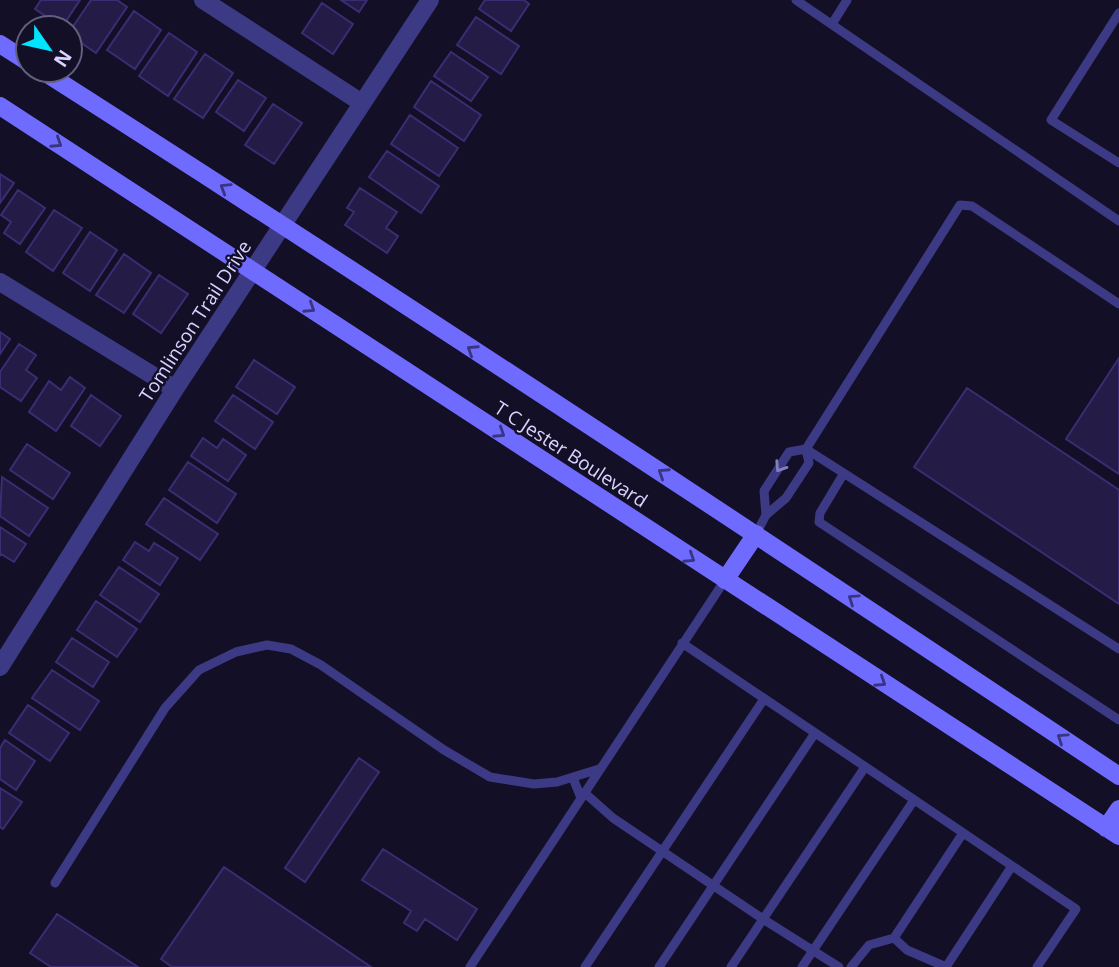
<svg xmlns="http://www.w3.org/2000/svg" width="1119" height="967" font-family="'Open Sans',sans-serif">
<style>
.building{fill:#241b47;stroke:#3b2d73;stroke-width:2}
.lines{fill:none;stroke-linecap:round;stroke-linejoin:round}
.service{stroke:#3d3a85;stroke-width:9}
.minor{stroke:#3d3a85;stroke-width:18}
.secondary{stroke:#6f6bff;stroke-width:18}
.oneway{stroke:#38347d}
.oneway2{stroke:#837fbc}
.labels{text-anchor:middle;stroke-width:5;stroke-linejoin:round;paint-order:stroke}
.street-label{font-size:19px;fill:#d9d4ff;stroke:#130f26}
</style>
<rect width="100%" height="100%" fill="#130f26"/>
<path class="building" d="M41,0H80L62,27L35,9Z
M91,0H117L127,7L96,53L70,35V31Z
M341,0H367L359,12Z
M485,0H524L529,4L511,31L479,9Z
M322,3L353,24L333,54L302,33Z
M134,11L161,30L135,69L107,50Z
M476,17L519,46L501,74L457,45Z
M169,33L197,52L168,96L139,76Z
M451,52L488,77L471,101L434,76Z
M205,54L233,73L203,118L174,99Z
M238,80L266,98L244,131L216,112Z
M431,81L481,115L464,141L414,107Z
M273,104L302,123L274,164L245,145Z
M410,115L458,148L439,176L391,144Z
M387,151L439,186L421,213L369,177Z
M0,174L14,183L0,203Z
M360,188L397,212L386,228L398,236L387,253L345,225L354,212L347,208Z
M18,190L45,208L20,244L4,233L11,222L1,215Z
M54,210L82,228L53,271L26,252Z
M90,232L117,250L90,291L63,273Z
M124,254L151,273L124,313L96,295Z
M159,275L188,294L161,333L133,314Z
M0,332L10,339L0,354Z
M19,344L36,355L26,370L37,378L21,401L0,387V372Z
M1119,358V474L1066,439Z
M254,360L295,387L277,414L236,387Z
M70,377L85,388L56,431L29,412L49,381L61,390Z
M967,388L1119,490V604L914,467Z
M91,395L121,416L100,446L71,426Z
M233,395L273,422L255,449L215,421Z
M203,438L217,448L223,439L246,455L228,481L191,456Z
M27,444L70,473L53,499L10,470Z
M188,462L236,494L217,523L169,490Z
M2,477L48,508L29,536L0,516Z
M164,498L218,534L200,560L146,524Z
M0,527L26,544L14,562L1,554L0,556Z
M135,542L149,551L154,543L178,558L160,585L123,560Z
M119,567L159,594L140,622L100,595Z
M96,601L137,629L117,657L77,630Z
M72,638L109,662L93,687L56,662Z
M52,670L99,701L80,730L32,698Z
M28,705L69,733L50,761L9,733Z
M5,740L35,761L16,790L0,779V748Z
M359,758L379,772L305,882L285,868Z
M0,788L22,802L3,829L0,827Z
M383,849L477,909L457,940L425,919L417,931L404,923L411,911L362,880Z
M224,867L371,967H172L161,959Z
M57,914L138,967H51L30,953Z"/>
<g class="lines">
<path class="service" d="M796,0L1119,221
M1119,13L1051,120L1119,163
M832,24L847,0
M1119,304L972,206L960,205L806,449L1119,649
M844,473L820,513L819,522L1119,720
M756,534L766,515L786,498L809,463L806,449L789,452L764,491L766,515
M682,643L1076,909L1037,967
M573,778L581,798L586,794L613,818L763,919L839,967
M55,883L165,708L199,670L236,652L267,645L291,649L321,665L444,750L490,777L534,784L557,782L599,769
M894,938L907,950L946,967
M470,967L725,580
M585,967L764,699
M659,967L815,733
M731,967L865,767
M802,967L914,800
M851,967L869,945L894,938L963,833
M946,967L1012,866"/>
<path class="minor" d="M203,0L362,103
M0,282L175,389
M0,667L175,389L430,0"/>
<path class="secondary" d="M0,44L28,62
M41,70C403,301 762,538 1119,776
M0,106L1119,836
M725,580L756,534
M1106,828L1119,809"/>
</g>
<defs><path id="oneway-chevron" d="M-2-3.5L2.5 0L-2 3.5" fill="none" stroke-width="1.6" stroke-linecap="round" stroke-linejoin="round" transform="scale(1.75)"/></defs>
<g class="oneway">
<use href="#oneway-chevron" transform="translate(57 143) rotate(33)"/>
<use href="#oneway-chevron" transform="translate(225 188) rotate(-148)"/>
<use href="#oneway-chevron" transform="translate(310 308) rotate(33)"/>
<use href="#oneway-chevron" transform="translate(472 350) rotate(-147)"/>
<use href="#oneway-chevron" transform="translate(500 433) rotate(33)"/>
<use href="#oneway-chevron" transform="translate(663 473) rotate(-147)"/>
<use href="#oneway-chevron" transform="translate(690 558) rotate(33)"/>
<use href="#oneway-chevron" transform="translate(853 599) rotate(-146)"/>
<use href="#oneway-chevron" transform="translate(881 682) rotate(33)"/>
<use href="#oneway-chevron" transform="translate(1062 738) rotate(-146)"/>
</g>
<use class="oneway2" href="#oneway-chevron" transform="translate(780 467) rotate(123)"/>
<g class="labels">
<g class="street-label">
<text transform="translate(195 321) rotate(-57)" y="7">Tomlinson Trail Drive</text>
<text transform="translate(571 454) rotate(33)" y="7">T C Jester Boulevard</text>
</g>
</g>
<g transform="translate(49 49) rotate(124)"><circle r="33" fill="#130f26" stroke="#625e7d" stroke-width="2"/>
<path d="M0-5L12 26L0 18L-12 26Z" fill="#00e5ff"/>
<text y="-10" font-size="19" font-weight="bold" text-anchor="middle" fill="#d9d4ff">N</text>
</g>
</svg>
